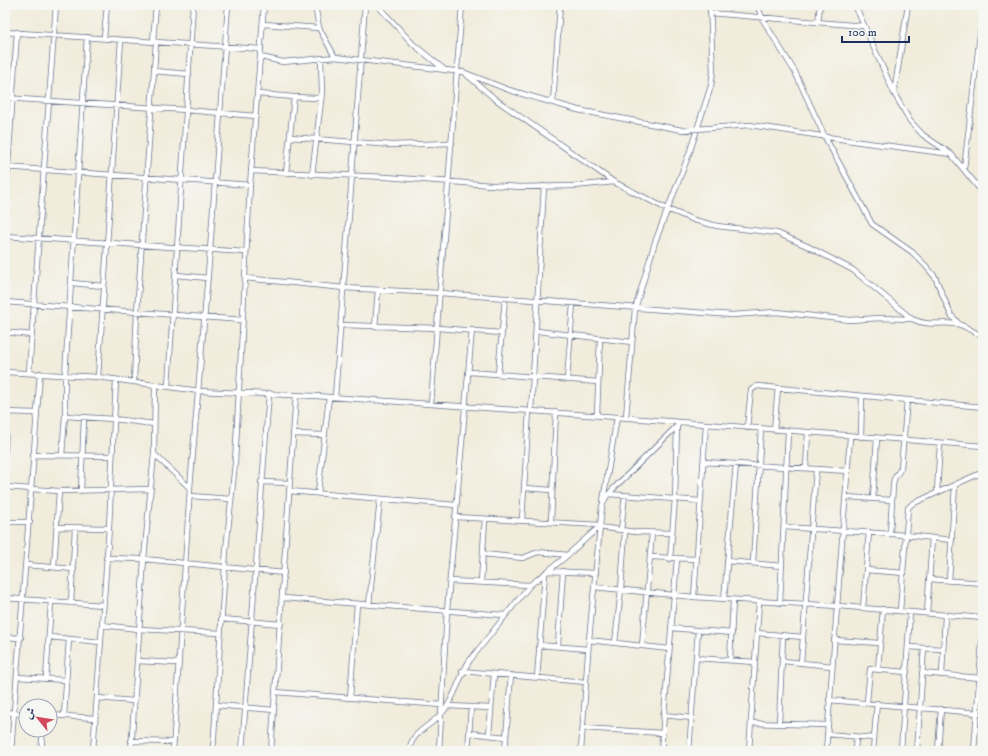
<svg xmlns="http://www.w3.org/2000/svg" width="988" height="756" font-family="'IM FELL DW Pica',Amiri,serif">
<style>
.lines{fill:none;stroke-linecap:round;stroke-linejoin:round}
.minor-casing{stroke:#66718a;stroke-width:6}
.minor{stroke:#fff;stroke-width:4.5}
</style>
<rect width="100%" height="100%" fill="#f6f6f2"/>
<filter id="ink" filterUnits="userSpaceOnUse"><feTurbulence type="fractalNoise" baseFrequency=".025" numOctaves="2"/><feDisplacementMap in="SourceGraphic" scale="8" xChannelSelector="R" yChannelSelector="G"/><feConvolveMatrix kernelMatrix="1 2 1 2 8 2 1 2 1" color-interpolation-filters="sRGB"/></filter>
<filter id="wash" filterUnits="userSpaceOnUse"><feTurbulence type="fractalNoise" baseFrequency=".012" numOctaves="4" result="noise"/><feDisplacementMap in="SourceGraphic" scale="16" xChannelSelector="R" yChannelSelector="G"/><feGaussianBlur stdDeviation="0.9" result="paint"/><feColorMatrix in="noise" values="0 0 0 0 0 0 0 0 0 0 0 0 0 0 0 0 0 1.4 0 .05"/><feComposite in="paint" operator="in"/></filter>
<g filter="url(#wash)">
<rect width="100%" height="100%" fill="#f1ecdb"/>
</g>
<g filter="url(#ink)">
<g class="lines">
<defs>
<path id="minor" d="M377,5L413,44L445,70
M757,5L763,20L795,72L825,137L872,224L912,252L926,266L935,277L951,315L960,325
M855,5L894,93L910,121L923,135L951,154L983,193
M710,13L864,26
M818,22L820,5
M263,24L319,28L315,5
M319,28L335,57
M5,32L261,49
M104,38L107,5
M153,42L156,5
M261,57L283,62L335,57L463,72L509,90L578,110L682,130L750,125L860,142L951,154
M154,71L189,74
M467,75L495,99L614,182L667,209L694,220L717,226L777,233L807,246L853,270L912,319C931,328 944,320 961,325C968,328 976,333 983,337
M894,93L908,5
M258,94L294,97L286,173
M294,97L317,98L320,97L322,93L321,58
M5,98L186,110L256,116
M553,103L560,5
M290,137L392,145L452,143
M5,167L250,185
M964,169L983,9
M251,171L386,177L519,187L574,186L614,182
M312,175L322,93
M5,211L17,32
M5,236L246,252
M176,275L208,278
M245,278L344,288L440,293L732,315L776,312L850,320L879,318L912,319
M72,283L103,286
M5,302L242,320
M341,325L438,328L501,333
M375,327L378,290
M537,331L632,342
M5,332L31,335
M5,372L98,377L199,391L316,396L617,417L983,446
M29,372L56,5
M470,372L598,382
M498,374L505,299
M98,377L121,40
M567,380L573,304
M134,382L137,312L156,42
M155,385L154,454L190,488L173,751
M168,386L193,5
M335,397L365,5
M431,404L462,5
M531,411L544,186
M5,412L37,413
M597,415L600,339
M65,416L114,419L154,424
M626,417L635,309L655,242L689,154L711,86L713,72L710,5
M747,428L751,390L757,386L983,407
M774,430L778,388
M293,434L325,435
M861,437L862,396
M5,451L6,412
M33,455L112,456
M62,455L65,416V375L87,37
M704,462L848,471
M806,468L808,433
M261,482L290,483
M5,487L59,491L150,489
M190,488L210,250L228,5
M525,488L552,490
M81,491L84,417
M289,491L456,505
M937,492L940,443
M318,493L329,397
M609,494L700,501
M190,496L231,499
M846,497L892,500
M873,499L877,438
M603,501L617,417
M455,517L600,525
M522,520L529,411
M5,522H30
M551,522L556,412
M57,527L109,528
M599,527L636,532L672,533
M784,527L906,535L952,540
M621,530L625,495
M890,533L893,486L894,479L901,468L907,400
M483,554L523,558L538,552L568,555
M650,557L696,559
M106,558L144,559L284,573
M670,559L675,499L677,426
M727,561L782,566
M753,563L761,429
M26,565L74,569
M54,567L59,491
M866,570L904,573
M547,571L596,573
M929,579L983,583
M450,581L530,585
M949,581L955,485
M481,582L485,519
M594,587L694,597L838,606L983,618
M694,597L706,425
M5,598L103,605
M283,598L504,615
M724,599L736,464
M71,603L75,528
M780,603L788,432
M369,605L380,499
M863,608L869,532
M900,611L908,508L912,504L983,472
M927,613L932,538
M221,619L281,624
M102,625L138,629L220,633
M671,628L732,633
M757,633L803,637
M5,637L21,638
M49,637L101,642
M589,640L669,649
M834,640L880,643
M615,643L621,590L625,531
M539,645L588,649
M558,646L563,571
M642,646L652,533
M908,647L943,649
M696,658L755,662
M730,660L733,600
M137,661L178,663
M783,661L832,666
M801,663L816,469
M878,669L883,609
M462,671L586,682
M922,673L980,678
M942,675L945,615
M17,677L65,680
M537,678L545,573
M46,679L51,602
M275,692L442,705
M97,698L134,701
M350,698L357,604
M829,700L978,713
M867,702L870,669L907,672
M216,705L274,710
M448,706L491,708
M5,712L26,714
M50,715L95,718
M663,715L692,718
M64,716L69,639
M751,723L827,725
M779,724L783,636
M583,728L662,733
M470,733L506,737
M827,734L874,738
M489,735L494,674
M131,741L173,742
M5,747L11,748
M41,750L52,751
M661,750L673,751
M11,751L40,373
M41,751L43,730
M93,751L109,528L116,380
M131,751L144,559L154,454
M213,751L226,550L235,463L250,185L264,5
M242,751L269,393
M271,751L296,395
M409,751C412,730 431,727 443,712C456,697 459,676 470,660L530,585L563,559L599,527
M439,751L447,611L472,330
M468,751L471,707
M505,751L511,675
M581,751L589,640L602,506L606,497L614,488L680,423
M661,751L677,559
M689,751L698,630
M749,751L759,602
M826,751L850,437
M855,751L856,737
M873,751L877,703
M901,751L910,612
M917,751L924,648
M938,751L941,709
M974,751L983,629"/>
</defs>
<use href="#minor" class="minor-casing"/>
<use href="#minor" class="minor"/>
</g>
</g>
<rect width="988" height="756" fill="none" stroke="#f6f6f2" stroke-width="20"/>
<g transform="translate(38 718) rotate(300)"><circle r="19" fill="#f6f6f2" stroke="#9ea6b7"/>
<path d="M0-3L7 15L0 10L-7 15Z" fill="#d1495b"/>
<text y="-6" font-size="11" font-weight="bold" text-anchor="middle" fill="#1b2f5e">ش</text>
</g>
<path d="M842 36v6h67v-6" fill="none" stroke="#1b2f5e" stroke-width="2"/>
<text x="848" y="36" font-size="12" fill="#1b2f5e" stroke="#f6f6f2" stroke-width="3" paint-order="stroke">100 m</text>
</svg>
